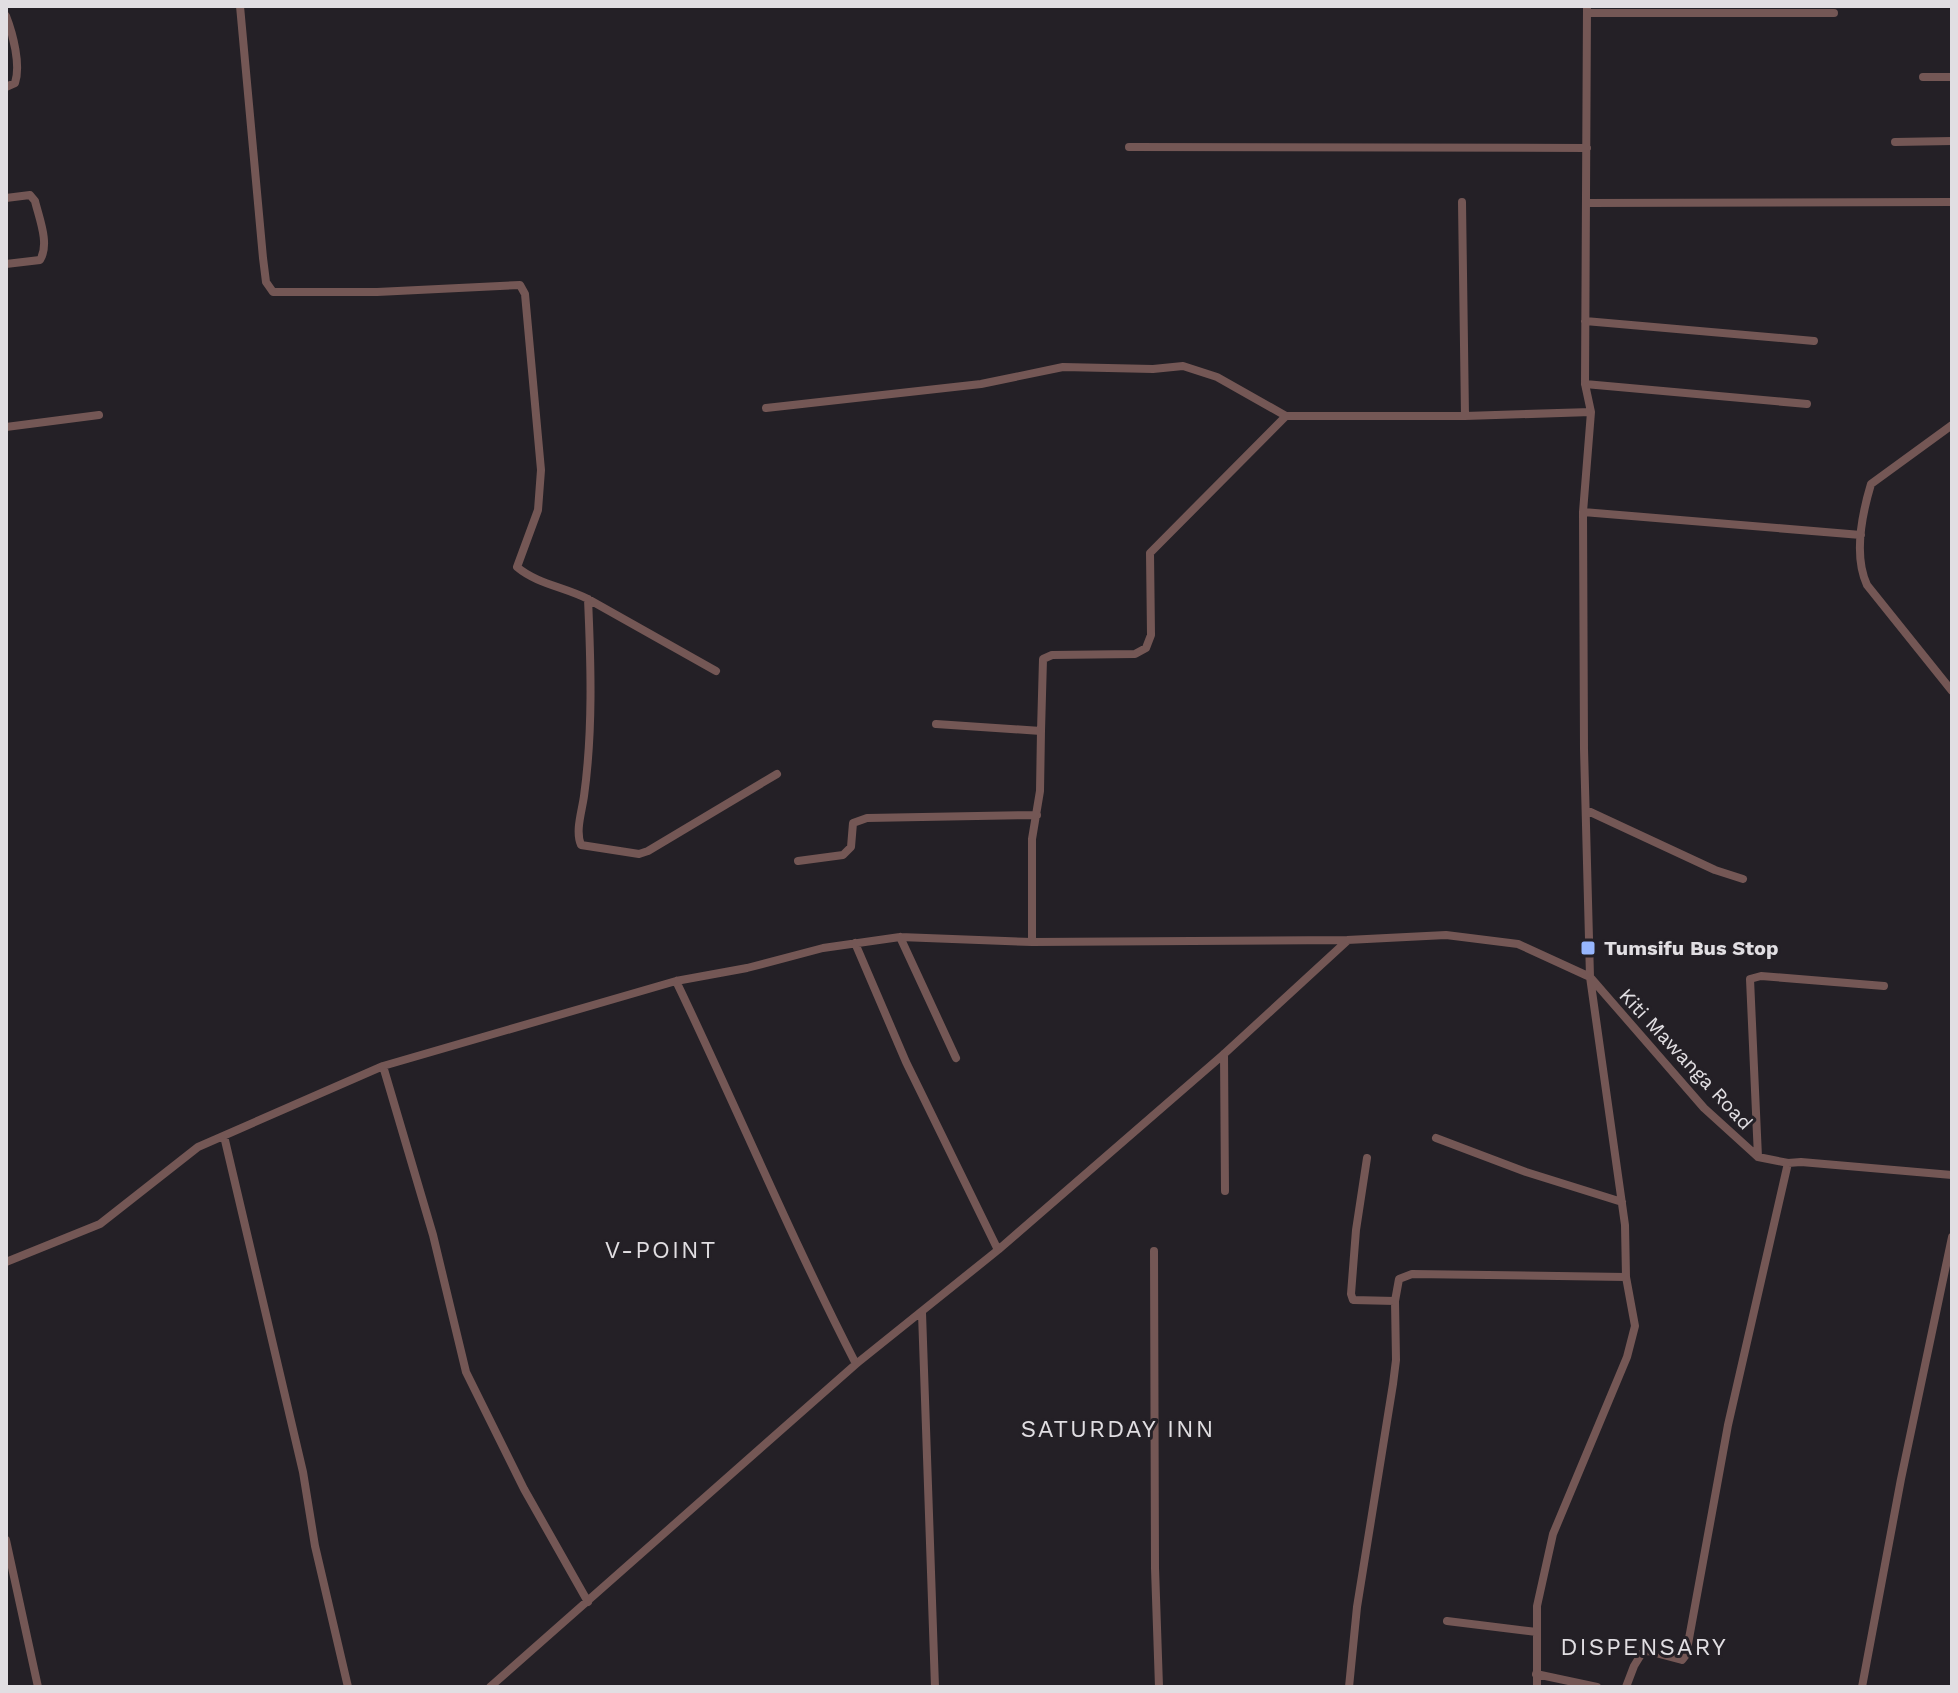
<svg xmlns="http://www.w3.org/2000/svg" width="1958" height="1693" font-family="'Work Sans',sans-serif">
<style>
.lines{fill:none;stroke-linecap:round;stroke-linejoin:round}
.street{stroke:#745755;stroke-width:8}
.poi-dot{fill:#97b6fd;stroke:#242026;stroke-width:3}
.labels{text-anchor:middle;stroke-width:6;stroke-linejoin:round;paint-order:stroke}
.poi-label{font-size:20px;font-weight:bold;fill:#e1dee2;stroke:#242026;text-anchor:start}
.street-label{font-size:20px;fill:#e1dee2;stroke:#242026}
.quarter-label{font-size:24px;letter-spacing:2px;fill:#e1dee2;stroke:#242026}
</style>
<rect width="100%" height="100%" fill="#242026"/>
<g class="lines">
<path class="street" d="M240,6L263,258L266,282L273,292H377L520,285L525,294L541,470L538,510L517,567C537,584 565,587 588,599L716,671
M1587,13H1834
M6,16C13,34 21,65 15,83L6,87
M1923,77H1952
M1895,142L1952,141
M1129,147L1587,148
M6,198L30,195L35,201C39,218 50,244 40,260L6,264
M1462,202L1465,416
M1587,203L1952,202
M1585,321L1814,341
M1585,384L1807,404
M766,408L981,384L1063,367L1153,369L1183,366L1217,377L1286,416H1465L1591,412
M1952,425L1871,484C1862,514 1853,555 1867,585L1952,691
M6,427L99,415
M1583,512L1861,535
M588,599C591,665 593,731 584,796C582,811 575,831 581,845L639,854L648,851L777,774
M936,724L1041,731L1040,791L1032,839V942
M1041,731L1043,659L1052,655L1135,654L1146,648L1151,635L1150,553L1286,416
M1586,810L1715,870L1743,879
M798,861L843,855L851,847L853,823L867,818L1037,815
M900,937L956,1058
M855,943L906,1062L998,1250
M676,981C737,1108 791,1238 856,1364
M1224,1054L1225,1191
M383,1066L433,1235L466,1372L524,1489L588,1602
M224,1136L303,1472L315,1546L348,1687
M1436,1138L1526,1172L1622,1202
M1758,1157L1750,979L1761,976L1884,986
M1367,1158L1356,1230L1351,1294L1353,1300L1395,1301L1399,1279L1412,1274L1626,1277
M1154,1251L1155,1568L1159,1687
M6,1262L100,1224L198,1147L383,1066L676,981L747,968L823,948L900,937L1032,942L1347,940L1446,935L1518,944L1590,977L1704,1108L1758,1157L1788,1163L1801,1162L1952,1175
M922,1313L935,1687
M6,1540L38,1687
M1447,1621L1537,1632
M1536,1674L1597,1687
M490,1687L856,1364L998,1250L1224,1054L1347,941
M1349,1687L1357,1607L1393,1384L1396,1360L1395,1301
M1537,1687V1606L1553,1534L1627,1357L1635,1326L1626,1277L1625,1225L1590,977L1584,749L1583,512L1591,412L1585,384L1587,6
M1626,1687L1634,1666L1642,1653L1648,1651L1682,1660L1686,1655L1728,1425L1788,1163
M1862,1687L1901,1479L1952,1237"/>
</g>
<rect class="poi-dot" x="1580" y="940" width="16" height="16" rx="4"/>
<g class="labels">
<g class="poi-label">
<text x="1604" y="955">Tumsifu Bus Stop</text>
</g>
<g class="street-label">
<text transform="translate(1686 1059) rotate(47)" y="7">Kiti Mawanga Road</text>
</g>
<g class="quarter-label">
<text x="661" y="1258">V-POINT</text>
<text x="1118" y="1437">SATURDAY INN</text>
<text x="1644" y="1655">DISPENSARY</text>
</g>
</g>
<rect width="1958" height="1693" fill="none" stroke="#e1dee2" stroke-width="16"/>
</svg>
